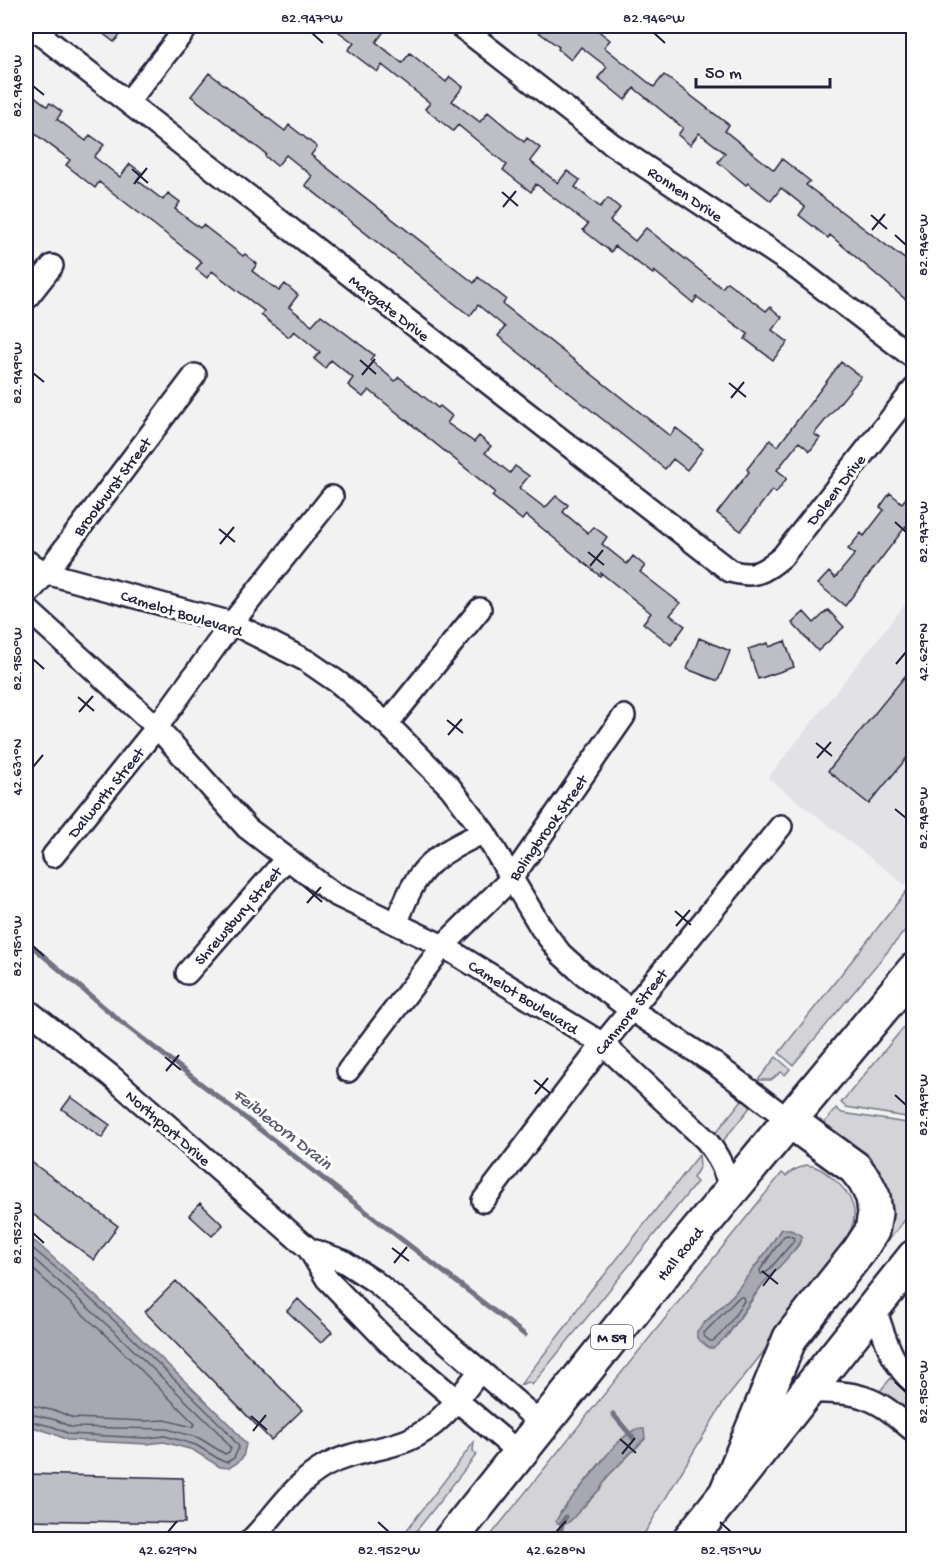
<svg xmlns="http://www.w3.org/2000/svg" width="939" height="1565" font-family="'Gochi Hand',sans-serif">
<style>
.built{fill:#e2e2e6}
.green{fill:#d3d3d8;stroke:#7a7a8a;stroke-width:1.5;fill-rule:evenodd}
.water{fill:#a8a8b2;stroke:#727282;stroke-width:1.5}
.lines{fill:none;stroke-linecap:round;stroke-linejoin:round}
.shore{stroke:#58586b;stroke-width:1.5}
.stream{stroke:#727282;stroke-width:5}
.building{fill:#bebec6;stroke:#22223b;stroke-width:1.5}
.minor-casing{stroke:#22223b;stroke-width:26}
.trunk-casing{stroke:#22223b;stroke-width:38}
.minor{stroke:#fff;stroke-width:21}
.trunk{stroke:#fff;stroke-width:33}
.ticks{fill:none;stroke:#22223b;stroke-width:2}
.labels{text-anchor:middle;stroke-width:6;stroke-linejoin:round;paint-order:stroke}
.shield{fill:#fff;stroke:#646476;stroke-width:1.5}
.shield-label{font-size:15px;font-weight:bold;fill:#22223b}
.street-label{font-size:16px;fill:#22223b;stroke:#fff}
.water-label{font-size:18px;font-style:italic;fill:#58586b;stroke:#fff}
.neatline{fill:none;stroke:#22223b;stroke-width:2}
.ticks-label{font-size:15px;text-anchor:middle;fill:#22223b}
</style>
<rect width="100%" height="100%" fill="#f2f2f3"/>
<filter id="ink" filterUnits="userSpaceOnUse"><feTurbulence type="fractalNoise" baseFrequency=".0167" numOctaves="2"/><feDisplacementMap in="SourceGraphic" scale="12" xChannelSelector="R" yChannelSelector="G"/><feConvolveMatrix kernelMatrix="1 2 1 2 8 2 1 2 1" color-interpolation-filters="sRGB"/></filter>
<g filter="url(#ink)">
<path class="built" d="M913,594V878L905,885L768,778Z"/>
<path class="green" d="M913,883V921L793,1065L779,1053Z
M913,1016V1118L846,1107L841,1103Z
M776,1057L790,1069L785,1075L781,1072L771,1080H758Z
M745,1096L752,1103V1105L723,1141H719L714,1135Z
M836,1108L842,1113L913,1124V1210L880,1251L877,1248L888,1195L879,1173L824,1126V1123Z
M699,1155L700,1166L693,1178L697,1182L532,1385L528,1382L520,1385L570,1321C574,1313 596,1281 602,1278Z
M806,1165C817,1166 823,1170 831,1177C854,1195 863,1217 843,1242L847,1246L723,1403L641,1539L487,1540L782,1173L786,1176L792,1171ZM781,1229H789L802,1237L798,1246L763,1284L726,1338L704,1323L734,1294L767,1251ZM628,1434L645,1439L608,1476L600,1489L570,1521L560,1513L604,1458Z
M891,1378L913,1396V1417L880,1391Z
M474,1442L473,1451L477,1454L410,1539H400Z"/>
<path class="water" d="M781,1229C790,1229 796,1231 803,1237C793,1255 776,1269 763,1284C745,1305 735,1331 714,1348H709L697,1338V1331L734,1294L767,1251Z
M26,1236L37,1243L125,1323L231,1426L246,1444L243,1457L237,1463L229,1468L220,1467L193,1450L164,1442L147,1444L67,1440L52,1433L26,1425Z
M636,1429H644L645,1438L608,1476L600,1489L570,1521L566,1524L557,1523L556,1521C564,1505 576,1494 587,1480C602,1463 615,1440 636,1429Z"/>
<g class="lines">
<path class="shore" d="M788,1235L794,1238L793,1242L767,1272L761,1274L760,1270L784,1236Z
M26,1243L62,1273L121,1327L226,1430L239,1447L234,1458L227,1462L222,1461L196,1445L165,1436L147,1438L69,1434L54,1427L26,1420
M26,1252L116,1333L221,1435L231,1449L229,1452L225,1454L199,1438L167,1429L71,1427L56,1420L26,1413
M26,1263L110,1339L195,1424L192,1427L165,1420L146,1421L73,1418L59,1412L26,1404
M739,1297H743L744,1301C735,1315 726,1331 713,1341H710L704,1336V1333Z"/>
<path class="stream" d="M26,941L120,1021L525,1335
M613,1414L633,1438
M558,1540L563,1521L566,1517"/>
</g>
<path class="building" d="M93,26H127L114,42Z
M331,26H388L376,42L402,63L410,53L446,82L450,77L463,87L452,101L480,122L488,112L524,142L527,138L540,148L530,161L558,183L567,171L580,180L575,187L600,207L608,198L620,208L610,221L635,241L646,228L722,288L727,282L766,311L770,307L782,317L772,330L788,342L773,360L745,339L748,334L697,297L693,303L654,271L653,274L615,246L611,252L583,230L588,224L536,184L531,192L503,170L507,165L458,125L453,131L425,109L430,103L382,65L377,72L348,50L354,43Z
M530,26H592L610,40L604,47L654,87L664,75L729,125L725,131L774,170L782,159L810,181L806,185L914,266V288L905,299L830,235L828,238L799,215L805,207L781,188L771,201L748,183L746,185L718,162L725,153L699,133L690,145L678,135L683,128L634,88L625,100L598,78L607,67L581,47L571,60L558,49L559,47Z
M209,73L285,131L289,125L317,147L311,155L474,283L478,277L506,299L503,304L670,436L676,428L703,449L687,470L673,459L665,469L498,336L505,327L478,305L470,316L305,185L312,176L286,155L277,166L265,156L266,154L191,96Z
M26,89L47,106L50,103L62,112L57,119L86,141L90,135L104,145L94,157L120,177L130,164L142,173L137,180L163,200L168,193L180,202L175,209L200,228L203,225L243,256L245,254L257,264L252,271L279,291L285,284L298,295L289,307L312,325L321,315L374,355L370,360L395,381L399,377L438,408L440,406L452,416L447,423L474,442L479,436L491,446L485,453L510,473L515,466L529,476L519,488L545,508L556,496L568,505L563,512L588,533L594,527L607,537L602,544L627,564L633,556L645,566L640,572L680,603L670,615L685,626L671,645L643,623L651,613L601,573L600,576L526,515L522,520L492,496L495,492L369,390L363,397L348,385L353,378L331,360L325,368L314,359L320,352L294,331L289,337L261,315L264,311L212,271L207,278L196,269L202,262L99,182L95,188L66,165L70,160L26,127Z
M841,362L861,377L814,434L820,438L810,451L799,442L777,470L787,478L776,493L772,490L741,531L717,513L749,472L747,469L770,440L778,446Z
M914,488V532L906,526L845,606L818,584L829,572L835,578L855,554L848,549L861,533L864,536L884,510L880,507L890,493L902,503Z
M828,610L844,627L818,651L792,623L804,612L814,623Z
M699,638L730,651L718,681L687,669Z
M785,641L794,667L758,679L748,649L768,643L769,647Z
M914,665V749L869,804L828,771Z
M71,1097L110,1125L102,1138L62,1109Z
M26,1158L118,1226L94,1260L26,1209Z
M200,1203L223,1225L212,1236L189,1215Z
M176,1281L302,1410L271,1440L145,1312Z
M298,1299L332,1332L321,1343L287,1311Z
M26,1474L183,1478L185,1523L26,1520Z"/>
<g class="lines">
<defs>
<path id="minor" d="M460,26L613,145L787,261L914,358
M36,31L730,571C755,578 762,573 782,557L914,389
M128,102L188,26
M26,299L52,266
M26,561L46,573L232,623L307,661L339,683L387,724L450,787L484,832L542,929L561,954L582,973L630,1009L715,1064L790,1121
M26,596L46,573L195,375
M26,608L157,727L247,828L334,894L443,946L603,1044L706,1140C719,1156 725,1171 731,1190
M387,724L480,609
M53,856L157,727L232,623L332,497
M397,923C416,867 432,857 484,832
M187,973L287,858
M26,1009L111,1076L309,1249L327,1279L388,1342L518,1452
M348,1071L443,946L511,879L624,716
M483,1201L603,1044L781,826
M309,1249L343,1261L374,1281L406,1307L542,1424
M874,1306C884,1334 890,1363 914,1383
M807,1391C827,1393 849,1391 868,1399C885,1405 899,1419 914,1431
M251,1540C277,1514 293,1484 325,1466C352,1451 381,1451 408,1440C440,1427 459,1397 480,1371"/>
<path id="trunk" d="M727,1491L790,1338L859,1251L872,1231L875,1213L873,1197L865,1181L855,1168L790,1121
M450,1540L682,1250L914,970
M689,1540L914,1257"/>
</defs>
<use href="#minor" class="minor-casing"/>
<use href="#trunk" class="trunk-casing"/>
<use href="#minor" class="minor"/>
<use href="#trunk" class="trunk"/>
</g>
</g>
<path class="ticks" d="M312,33L323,43M654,33L665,43M33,86L44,95M132,169L148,183M134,184L147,168M502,192L518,206M503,207L516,191M871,215L887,229M872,230L885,214M895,235L906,245M360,360L376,374M33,373L44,382M362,375L375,359M729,383L746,397M731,398L744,382M895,522L906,532M219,529L235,542M220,544L234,527M588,552L604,565M590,566L603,550M33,659L44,669M896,664L906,652M78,697L94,711M79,712L93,696M447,720L463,733M448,735L462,719M816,743L832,756M817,758L831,742M33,767L43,755M895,809L906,818M306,888L322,902M307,903L321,887M675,911L691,925M676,926L690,910M33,946L44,956M165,1057L181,1070M166,1071L179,1055M534,1080L550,1093M535,1094L548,1078M895,1095L906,1105M33,1233L44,1243M392,1248L409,1261M394,1263L407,1247M762,1271L778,1284M763,1286L776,1269M895,1382L906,1392M251,1416L267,1430M253,1431L266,1415M620,1439L636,1453M622,1454L635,1438M378,1522L389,1532M720,1522L731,1532M168,1532L177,1521M556,1532L566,1521"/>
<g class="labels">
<rect class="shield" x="591" y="1325" width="42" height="24" rx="4.5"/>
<g class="shield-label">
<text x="612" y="1342">M 59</text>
</g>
<g class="street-label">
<text transform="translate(686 193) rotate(34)" y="6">Ronnen Drive</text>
<text transform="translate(390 307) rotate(38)" y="6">Margate Drive</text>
<text transform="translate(111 486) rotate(-53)" y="6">Brookhurst Street</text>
<text transform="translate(835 489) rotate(-52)" y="6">Doleen Drive</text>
<text transform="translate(182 612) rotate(17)" y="6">Camelot Boulevard</text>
<text transform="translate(105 792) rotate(-51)" y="6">Dalworth Street</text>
<text transform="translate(547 827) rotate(-55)" y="6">Bolingbrook Street</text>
<text transform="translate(237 915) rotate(-49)" y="6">Shrewsbury Street</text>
<text transform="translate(524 996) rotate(32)" y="6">Camelot Boulevard</text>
<text transform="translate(630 1011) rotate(-51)" y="6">Canmore Street</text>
<text transform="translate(169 1127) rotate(41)" y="6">Northport Drive</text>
<text transform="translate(679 1253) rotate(-51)" y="6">Hall Road</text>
</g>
<g class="water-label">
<text transform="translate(283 1128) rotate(38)" y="6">Feiblecorn Drain</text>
</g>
</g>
<rect width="939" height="1565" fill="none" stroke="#fff" stroke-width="66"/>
<path d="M696 78v9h134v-9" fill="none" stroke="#22223b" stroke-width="3"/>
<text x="705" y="78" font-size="18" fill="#22223b" stroke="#ffffff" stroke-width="4.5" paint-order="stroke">50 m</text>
<rect x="33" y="33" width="873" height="1499" class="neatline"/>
<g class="ticks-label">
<text x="312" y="22">82.947°W</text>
<text x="654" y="22">82.946°W</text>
<text transform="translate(16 86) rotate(-90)" y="5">82.948°W</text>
<text transform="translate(922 245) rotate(-90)" y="5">82.946°W</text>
<text transform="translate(16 373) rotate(-90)" y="5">82.949°W</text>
<text transform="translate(922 532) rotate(-90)" y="5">82.947°W</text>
<text transform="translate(922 652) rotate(-90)" y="5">42.629°N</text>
<text transform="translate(16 659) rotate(-90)" y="5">82.950°W</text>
<text transform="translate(16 767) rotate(-90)" y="5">42.631°N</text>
<text transform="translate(922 818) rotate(-90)" y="5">82.948°W</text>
<text transform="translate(16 946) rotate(-90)" y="5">82.951°W</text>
<text transform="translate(922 1105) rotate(-90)" y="5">82.949°W</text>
<text transform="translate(16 1233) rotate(-90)" y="5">82.952°W</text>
<text transform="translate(922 1392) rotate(-90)" y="5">82.950°W</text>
<text x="168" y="1554">42.629°N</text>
<text x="389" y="1554">82.952°W</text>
<text x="556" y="1554">42.628°N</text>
<text x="731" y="1554">82.951°W</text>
</g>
</svg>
